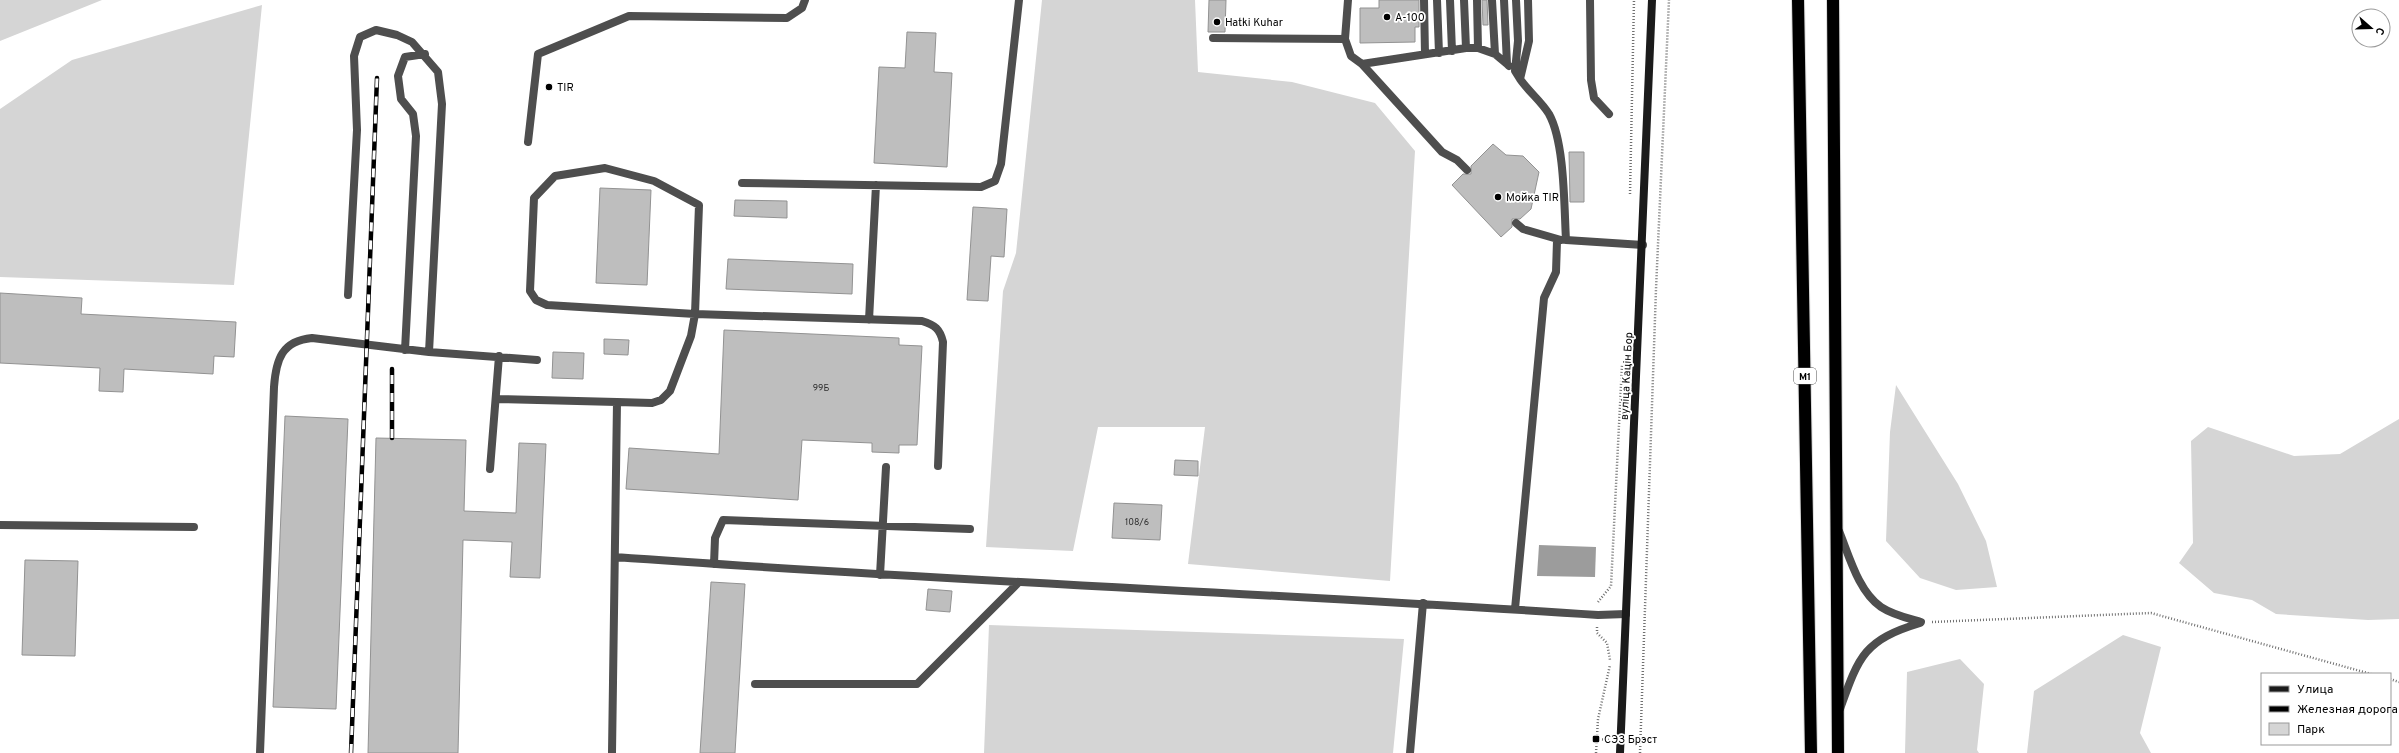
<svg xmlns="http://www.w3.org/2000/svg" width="2399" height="753" font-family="Overpass,sans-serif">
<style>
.green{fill:#d5d5d5}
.water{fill:#9c9c9c}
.building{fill:#bebebe;stroke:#929292}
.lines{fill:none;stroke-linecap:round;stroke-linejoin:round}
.highway-casing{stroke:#dbdbdb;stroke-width:14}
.path{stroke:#707070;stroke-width:2.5;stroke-dasharray:1 2;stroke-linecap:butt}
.lane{stroke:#4e4e4e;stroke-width:8}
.street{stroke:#4e4e4e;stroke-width:8}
.secondary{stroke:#1b1b1b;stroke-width:8}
.highway{stroke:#000;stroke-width:12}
.rail-casing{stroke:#000;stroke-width:4.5}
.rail{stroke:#fff;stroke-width:3;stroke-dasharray:9;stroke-linecap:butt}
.poi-dot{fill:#000;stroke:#fff;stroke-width:1.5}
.labels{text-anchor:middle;stroke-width:3.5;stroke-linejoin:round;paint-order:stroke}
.number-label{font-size:9px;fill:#303030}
.shield{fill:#fff;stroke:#4c4c4c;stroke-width:1}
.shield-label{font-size:10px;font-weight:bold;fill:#000}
.poi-label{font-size:11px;fill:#000;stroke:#fff;text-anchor:start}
.street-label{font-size:11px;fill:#000;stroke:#fff}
</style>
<rect width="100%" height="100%" fill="#fff"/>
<path class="green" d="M0,0H102L0,41Z
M1042,0H1195L1198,72L1292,82L1375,103L1415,151L1390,581L1188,564L1205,427H1098L1073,551L986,547L1003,291L1016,253Z
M262,5L234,285L0,277V109L72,60Z
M1896,385L1958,484L1986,541L1997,587L1956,590L1920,578L1886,541L1890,432Z
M2399,419V619L2368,620L2276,614L2252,600L2214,593L2179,563L2193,543L2191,441L2208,427L2294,456L2340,454Z
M989,625L1404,639L1393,753H984Z
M2123,635L2161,647L2140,733L2151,753H2027L2034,691Z
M1960,659L1984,684L1977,750L1979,753H1905L1907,672Z"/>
<path class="water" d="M1539,545L1596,547L1595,577L1537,576Z"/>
<path class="building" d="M1209,0H1226L1225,32H1208Z
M1379,0H1419V27H1415V42L1360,43V8H1379Z
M1482,0H1487L1488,25H1483Z
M907,32L936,33L934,72L952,73L947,167L874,163L879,67L905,68Z
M1493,144L1506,155L1523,156L1539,172L1531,209L1520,219H1512V227L1501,237L1452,185L1463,174H1471V166Z
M1569,152H1584V202H1570Z
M600,188L651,190L647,285L596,283Z
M735,200L787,201V218L734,216Z
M973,207L1007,209L1004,257L991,256L988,301L967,300Z
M728,259L853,264L852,294L726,289Z
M0,293L82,298L81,314L236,322L234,357L214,356L213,374L124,369L123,392L99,391L100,368L0,363Z
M724,330L899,338V345L922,346L917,445H899V453L872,452V443L802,440L798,500L626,489L629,448L719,454Z
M604,339L629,340L628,355L604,354Z
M553,352L584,353L583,379L552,378Z
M285,416L348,419L336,709L273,707Z
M376,438L466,440L464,511L516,513L519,443L546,444L540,578L510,577L512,542L463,540L458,753H368Z
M1175,460L1198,461V476L1174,475Z
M1114,503L1162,505L1160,540L1112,538Z
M25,560L78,561L75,656L22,655Z
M711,582L745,584L735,753H700Z
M928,589L952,591L950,612L926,610Z"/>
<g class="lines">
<defs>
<path id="highway" d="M1798,0L1811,753
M1833,0L1838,753"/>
</defs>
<use href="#highway" class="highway-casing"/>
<path class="path" d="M1630,194L1634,0
M1598,602L1611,586L1622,365
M1932,622L2151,613L2371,674
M1597,627V633L1607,643L1610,660
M2390,679L2399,682
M1596,739L1610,740
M1596,753L1598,719L1610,665
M1640,753L1656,289L1669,0"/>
<path class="lane" d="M1348,0L1345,39L1351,56L1362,64L1466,48
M1424,0L1425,54
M1437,0L1439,53
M1450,0L1452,51
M1464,0L1466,48H1478
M1477,0L1478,48L1495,54L1507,64
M1492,0L1495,54
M1504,0L1507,64L1509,66
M1516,0L1518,41L1515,71L1520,79
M1528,0L1529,41L1520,79C1529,92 1541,101 1549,114C1565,143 1564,207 1566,240L1643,245
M1590,0L1591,80L1594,98L1609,114
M1213,38L1345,39
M1362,64L1442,152L1457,160L1467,170
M528,142L538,54L629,16L787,18L802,8L805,0
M742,183L981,187L995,181L1001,164L1019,0
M1516,223L1523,229L1561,240
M348,295L357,130L354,56L360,37L376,30L397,35L412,42L438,72L442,104L429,352
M869,320L876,185
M405,350L416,136L413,114L401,99L398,76L405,57L425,54
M497,399L617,402
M490,469L499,356
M0,525L194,527
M615,557C942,581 1270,593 1598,615L1626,614
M714,564L715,538L723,520L970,529
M880,575L886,467
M1515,609L1544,298L1556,272L1557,241
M755,684H917L1018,583
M260,753L274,387C276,359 282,341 312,338L429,352L537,360
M612,753L617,402L652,403L661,400L670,391L691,336L695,314L699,205L654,181L605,168L555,176L534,198L530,291L536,300L547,305L695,314L922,321C935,325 940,329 943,342L938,466
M1410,753L1423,603"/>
<path class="street" d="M1839,531C1849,555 1858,591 1881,607C1893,615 1907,618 1921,622
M1840,709C1859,656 1864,640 1920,623"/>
<path class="secondary" d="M1620,753L1652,0"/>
<use href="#highway" class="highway"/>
<defs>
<path id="rail" d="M392,438V369
M351,753L377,78"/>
</defs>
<use href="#rail" class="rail-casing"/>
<use href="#rail" class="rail"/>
</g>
<g class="poi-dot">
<circle cx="1387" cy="17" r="4"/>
<circle cx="1217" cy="22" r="4"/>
<circle cx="549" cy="87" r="4"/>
<circle cx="1498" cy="197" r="4"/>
<rect x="1592" y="735" width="8" height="8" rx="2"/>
</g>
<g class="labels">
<g class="number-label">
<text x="821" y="391">99Б</text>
<text x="1137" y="525">108/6</text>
</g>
<rect class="shield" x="1794" y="368" width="22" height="16" rx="3"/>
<g class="shield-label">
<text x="1805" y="380">М1</text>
</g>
<g class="poi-label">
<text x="1395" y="21">А-100</text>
<text x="1225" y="26">Hatki Kuhar</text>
<text x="557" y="91">TIR</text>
<text x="1506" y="201">Мойка TIR</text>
<text x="1604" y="743">СЭЗ Брэст</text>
</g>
<g class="street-label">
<text transform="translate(1626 376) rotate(-87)" y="4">вуліца Кацін Бор</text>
</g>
</g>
<rect x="2261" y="673" width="130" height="72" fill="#ffffff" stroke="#999999"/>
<rect x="2269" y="686" width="20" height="6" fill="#1b1b1b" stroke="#999999"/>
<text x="2297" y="693" font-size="12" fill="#000000">Улица</text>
<rect x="2269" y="706" width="20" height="6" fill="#000000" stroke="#999999"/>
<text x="2297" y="713" font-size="12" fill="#000000">Железная дорога</text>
<rect x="2269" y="723" width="20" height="12" fill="#d5d5d5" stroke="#999999"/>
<text x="2297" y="733" font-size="12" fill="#000000">Парк</text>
<g transform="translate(2371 28) rotate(110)"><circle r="19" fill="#ffffff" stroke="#999999"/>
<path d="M0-3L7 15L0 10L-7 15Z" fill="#000000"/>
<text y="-6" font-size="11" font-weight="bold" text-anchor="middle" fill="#000000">С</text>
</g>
</svg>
